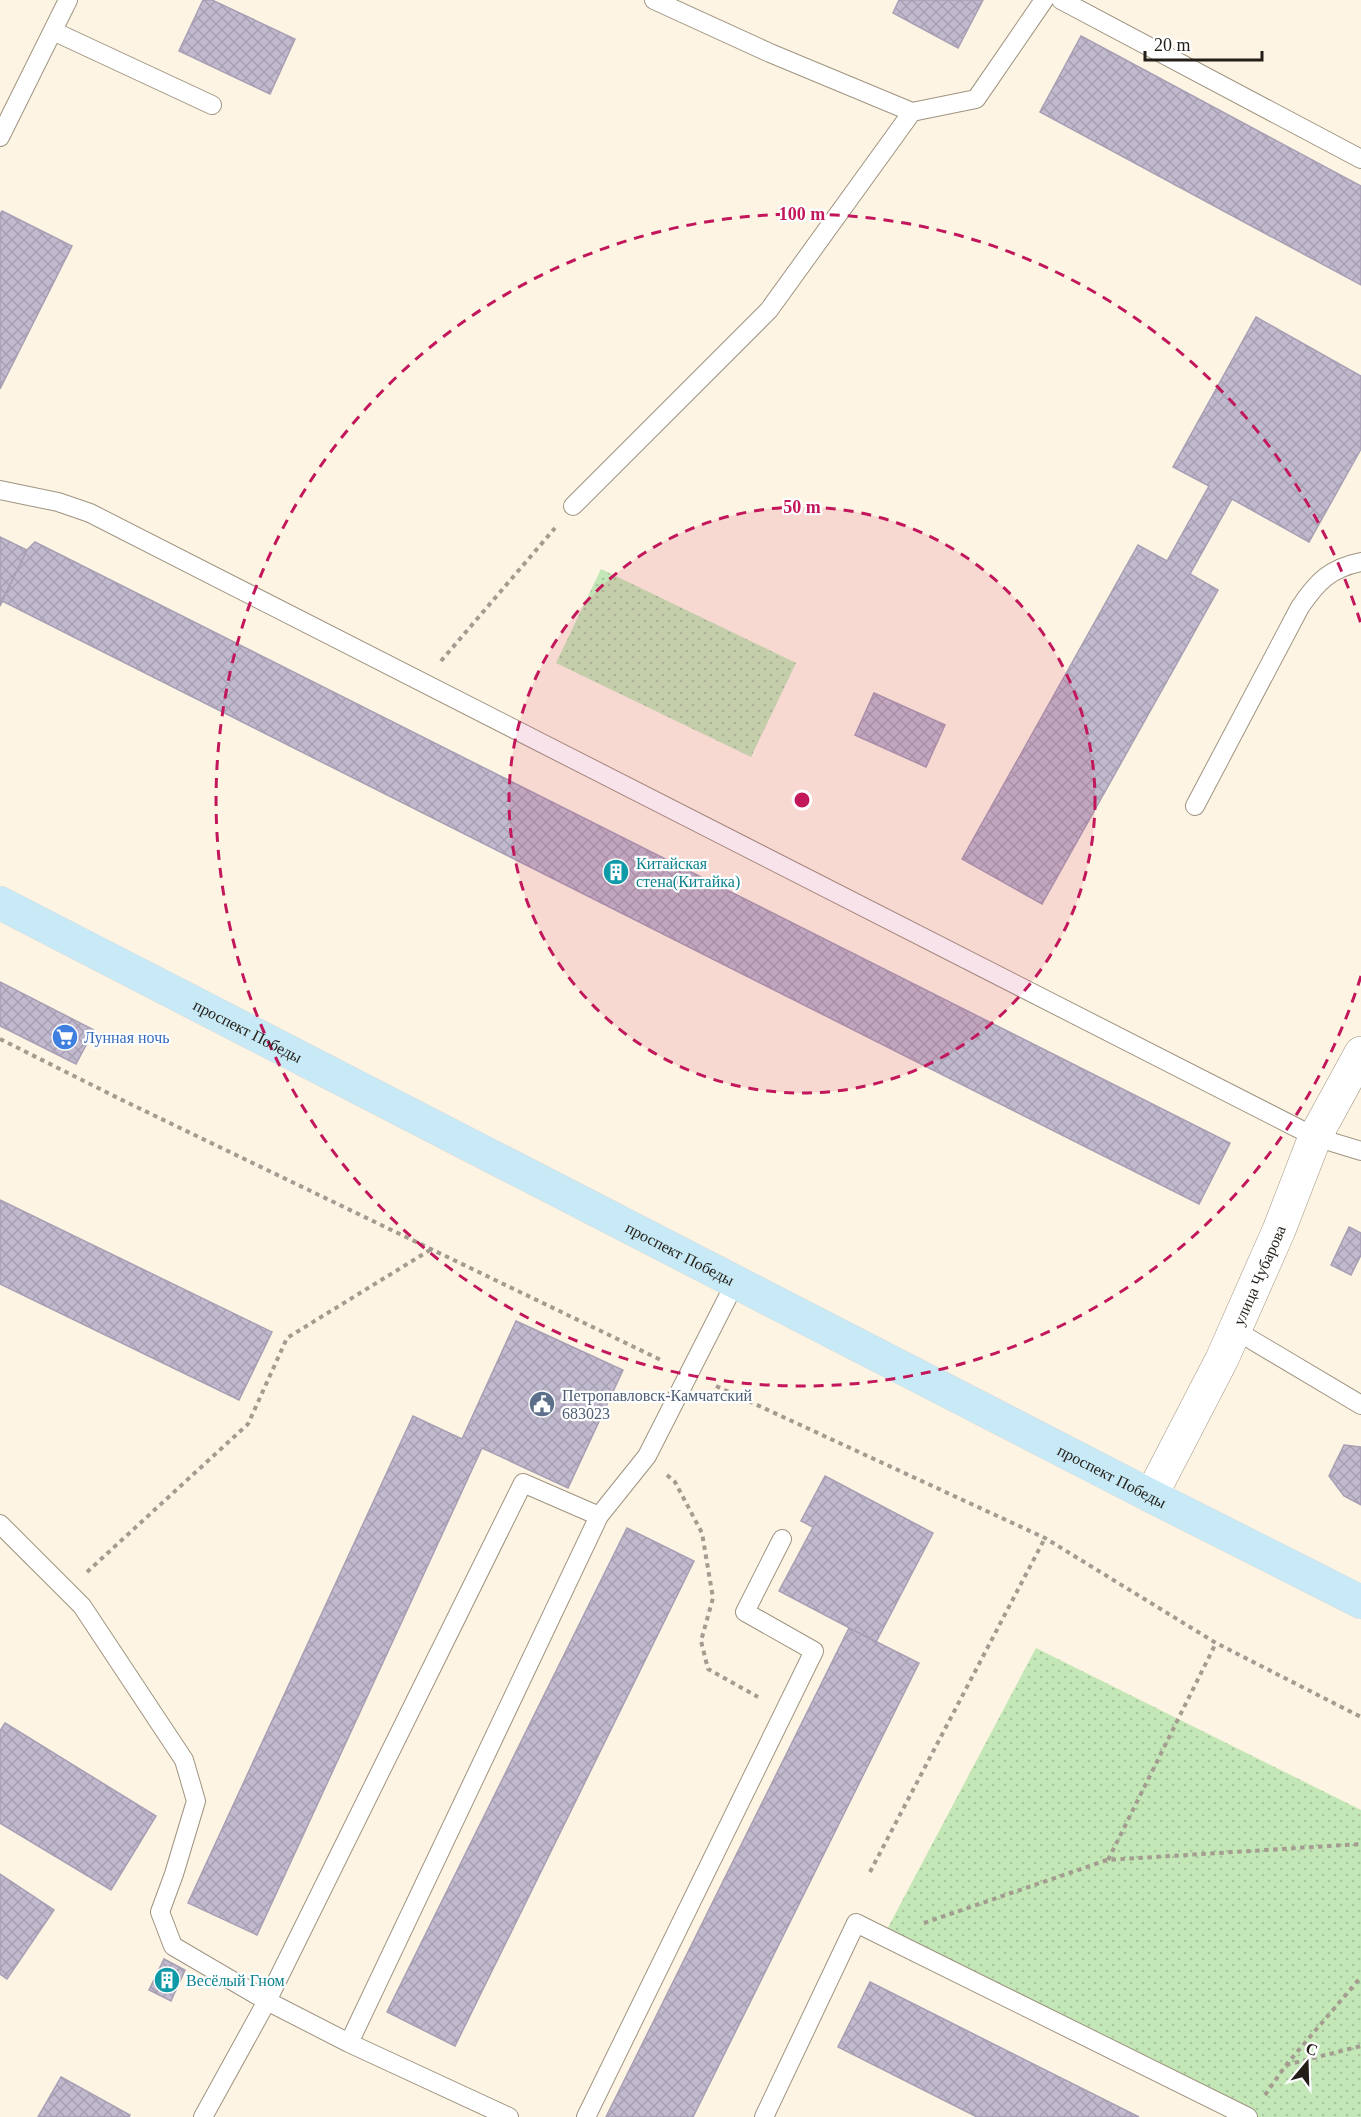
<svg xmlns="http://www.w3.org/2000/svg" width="1361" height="2117" font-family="Georgia,serif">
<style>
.park{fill:url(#park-dots)}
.building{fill:url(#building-cross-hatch);stroke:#a79fb4;stroke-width:1.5}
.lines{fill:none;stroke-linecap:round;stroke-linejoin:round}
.lane-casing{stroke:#9f9481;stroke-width:20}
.secondary-casing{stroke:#9f9481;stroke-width:34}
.primary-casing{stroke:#dcdbda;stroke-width:34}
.path{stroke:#a49c90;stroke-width:4;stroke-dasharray:4.5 4.5;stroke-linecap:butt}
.lane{stroke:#fff;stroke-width:18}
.secondary{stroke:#fff;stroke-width:33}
.primary{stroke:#c8eaf7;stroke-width:33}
.ring{fill:none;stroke:#c2185b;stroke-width:3;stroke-dasharray:10 8}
.labels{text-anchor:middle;stroke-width:4.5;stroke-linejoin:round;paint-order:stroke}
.culture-label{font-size:16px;fill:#0d838f;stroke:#fff;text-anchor:start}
.street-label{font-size:16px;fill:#231e17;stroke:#fff}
.shop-label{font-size:16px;fill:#366cbe;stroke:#fff;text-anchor:start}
.service-label{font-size:16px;fill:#4e5e75;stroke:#fff;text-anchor:start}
.centre{fill:#c2185b;stroke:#fff;stroke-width:3}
.ring-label{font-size:18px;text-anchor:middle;font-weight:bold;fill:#c2185b;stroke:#fff;stroke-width:4.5;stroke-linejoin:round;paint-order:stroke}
</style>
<defs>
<pattern id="park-dots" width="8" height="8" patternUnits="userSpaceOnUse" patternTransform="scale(1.5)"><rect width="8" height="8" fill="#c4e7b7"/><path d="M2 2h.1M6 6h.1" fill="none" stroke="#a8c69d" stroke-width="1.8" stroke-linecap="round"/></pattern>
<pattern id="building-cross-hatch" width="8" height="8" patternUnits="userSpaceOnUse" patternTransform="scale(1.5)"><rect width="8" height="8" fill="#c1bacf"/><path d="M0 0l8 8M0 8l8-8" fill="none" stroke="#a69fb1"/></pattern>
</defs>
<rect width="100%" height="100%" fill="#fef4e3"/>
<path class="park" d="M601,569L796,663L751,757L556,663Z
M1036,1648L1361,1810V2117H1248L883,1937Z"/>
<path class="building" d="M203,0H212L295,39L270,94L179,51Z
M899,0H983L958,48L893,13Z
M1081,36L1361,186V285L1040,112Z
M2,211L72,246L0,389V214Z
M1256,317L1361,376V449L1309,542L1232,499L1190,574L1218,590L1042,904L962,859L1138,545L1167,561L1209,486L1173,467Z
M0,537L27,550L0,606Z
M35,542L1230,1143L1199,1204L2,601L27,550Z
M874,693L945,725L926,767L855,735Z
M0,982L94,1030L76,1064L0,1026Z
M0,1200L272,1332L239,1400L0,1284Z
M1349,1227L1361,1233V1255L1351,1275L1331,1265Z
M516,1321L623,1370L568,1488L482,1448L257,1935L188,1903L413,1416L462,1439Z
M1344,1445L1361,1447V1505L1344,1496L1329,1476Z
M825,1476L933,1533L876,1642L779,1591L813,1527L801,1521Z
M627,1528L694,1561L455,2046L387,2012Z
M849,1628L919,1663L693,2117H606Z
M5,1723L156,1816L111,1890L0,1823V1731Z
M0,1874L54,1910L7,1979L0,1974Z
M164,1959L185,1970L171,2001L149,1990Z
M870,1982L1139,2117H977L838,2047Z
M61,2077L130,2115L129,2117H38Z"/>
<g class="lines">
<defs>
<path id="lane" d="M654,0L770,53L912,112L976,99L1044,0
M1061,0L1361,159
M53,31L212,105
M0,137L68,0
M0,490L58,502L90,513L1315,1137L1361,1151
M573,506L769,310L912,112
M1195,806L1300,607C1317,582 1330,568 1361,562
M1235,1330L1361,1405
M0,1524L82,1606L184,1760L196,1801L174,1874L160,1912L173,1946L267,2001L349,2043L509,2117
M349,2043L599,1516
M203,2117L267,2001L523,1483L599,1516L647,1456L736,1281
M586,2117L814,1651L745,1612L782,1539
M764,2117L856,1923L1248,2117"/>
<g id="secondary">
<path id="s1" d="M1151,1496L1222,1359L1279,1230L1315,1137L1361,1053"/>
</g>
<g id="primary">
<path id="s2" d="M0,903L1151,1496L1361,1602"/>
</g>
</defs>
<use href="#lane" class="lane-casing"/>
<use href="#secondary" class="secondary-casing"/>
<use href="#primary" class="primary-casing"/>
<path class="path" d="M441,661L555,528
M0,1039L120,1099L663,1361
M716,1386L1045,1538L1216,1643L1361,1717
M667,1475L675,1482L702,1533L713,1598L701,1641L708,1669L758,1697
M87,1572L248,1424L287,1338L430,1250
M1108,1860L1216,1643
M870,1872L1045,1538
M924,1923L1107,1860L1361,1844
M1286,2065L1361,2046
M1265,2095L1286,2065L1361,1977"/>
<use href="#lane" class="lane"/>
<use href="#secondary" class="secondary"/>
<use href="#primary" class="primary"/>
</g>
<circle cx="802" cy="800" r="293" fill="#c2185b" fill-opacity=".12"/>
<g class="ring">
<circle cx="802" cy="800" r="293"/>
<path d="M1361 976A586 586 0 1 1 1361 624"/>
</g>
<defs>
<symbol id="building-disc" viewBox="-11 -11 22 22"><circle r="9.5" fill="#0f9aa8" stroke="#fff"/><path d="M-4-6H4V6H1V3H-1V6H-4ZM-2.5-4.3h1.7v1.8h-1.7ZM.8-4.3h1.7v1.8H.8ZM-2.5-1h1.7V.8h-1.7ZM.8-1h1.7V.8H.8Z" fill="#fff"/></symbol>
<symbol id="supermarket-disc" viewBox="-11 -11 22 22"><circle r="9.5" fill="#3f7fe0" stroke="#fff"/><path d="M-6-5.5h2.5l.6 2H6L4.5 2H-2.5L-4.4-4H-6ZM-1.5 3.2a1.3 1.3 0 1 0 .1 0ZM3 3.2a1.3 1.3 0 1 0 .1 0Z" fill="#fff"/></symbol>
<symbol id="civic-disc" viewBox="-11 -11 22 22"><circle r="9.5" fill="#5c6f8a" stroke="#fff"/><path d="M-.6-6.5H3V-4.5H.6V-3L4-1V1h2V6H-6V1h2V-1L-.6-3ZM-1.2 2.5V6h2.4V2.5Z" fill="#fff"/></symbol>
</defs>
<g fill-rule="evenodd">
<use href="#building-disc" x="601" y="857" width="30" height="30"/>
<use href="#supermarket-disc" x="50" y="1022" width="30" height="30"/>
<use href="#civic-disc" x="527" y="1389" width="30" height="30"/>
<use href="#building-disc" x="152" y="1965" width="30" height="30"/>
</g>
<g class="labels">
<g class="culture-label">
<text x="636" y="869">Китайская<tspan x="636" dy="18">стена(Китайка)</tspan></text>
<text x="186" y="1986">Весёлый Гном</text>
</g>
<g class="street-label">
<text dy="6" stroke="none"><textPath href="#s2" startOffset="279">проспект Победы</textPath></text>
<text dy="6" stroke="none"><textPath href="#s2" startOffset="765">проспект Победы</textPath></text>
<text dy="6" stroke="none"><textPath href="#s1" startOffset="246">улица Чубарова</textPath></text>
<text dy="6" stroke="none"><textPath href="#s2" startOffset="1251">проспект Победы</textPath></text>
</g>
<g class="shop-label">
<text x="84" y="1043">Лунная ночь</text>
</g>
<g class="service-label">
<text x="562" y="1401">Петропавловск-Камчатский<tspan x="562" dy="18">683023</tspan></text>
</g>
</g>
<circle cx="802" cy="800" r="9" class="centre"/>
<g class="ring-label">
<text x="802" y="220">100 m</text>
<text x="802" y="513">50 m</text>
</g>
<g transform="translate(1307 2063) rotate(19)" stroke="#ffffff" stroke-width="4.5" paint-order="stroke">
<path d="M0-4.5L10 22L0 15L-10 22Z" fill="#231e17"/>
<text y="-9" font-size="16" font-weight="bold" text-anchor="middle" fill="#231e17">С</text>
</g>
<path d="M1145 51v9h117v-9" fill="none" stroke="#231e17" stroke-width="3"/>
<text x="1154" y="51" font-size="18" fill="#231e17" stroke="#ffffff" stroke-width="4.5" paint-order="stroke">20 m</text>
</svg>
